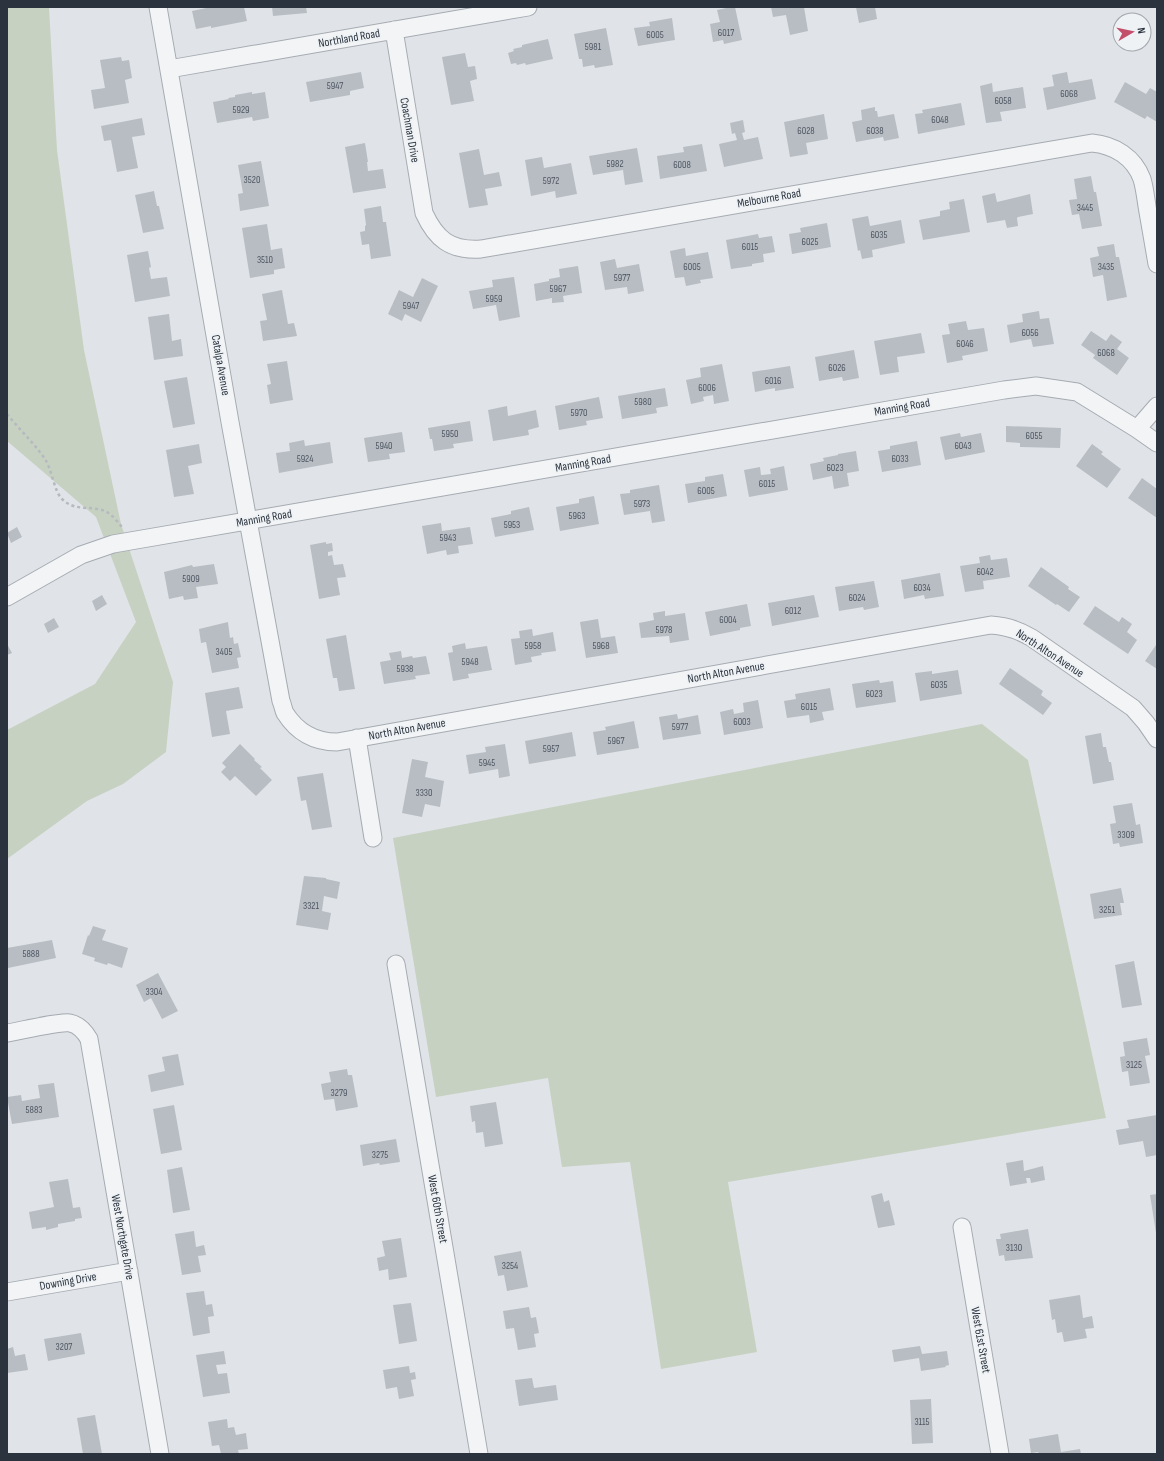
<svg xmlns="http://www.w3.org/2000/svg" width="1164" height="1461" font-family="'Sofia Sans Condensed',sans-serif">
<style>
.green{fill:#c7d1c2}
.building{fill:#b8bdc4}
.lines{fill:none;stroke-linecap:round;stroke-linejoin:round}
.minor-casing{stroke:#a6abb2;stroke-width:19}
.path{stroke:#b6babf;stroke-width:2.5;stroke-dasharray:3 3;stroke-linecap:butt}
.minor{stroke:#f2f4f6;stroke-width:17}
.labels{text-anchor:middle;stroke-width:3.5;stroke-linejoin:round;paint-order:stroke}
.number-label{font-size:10px;fill:#4e5660}
.street-label{font-size:12px;fill:#2a333e;stroke:#eff2f5}
</style>
<rect width="100%" height="100%" fill="#e0e4e8"/>
<path class="green" d="M7,7H49L57,150L84,350L121,524L173,682L166,752L123,784L87,801L7,859V730L95,684L136,622L96,517L7,441Z
M982,724L1028,760L1106,1118L728,1182L757,1352L661,1369L630,1162L562,1167L548,1078L436,1097L393,838Z"/>
<path class="building" d="M211,7H244L247,21L211,28V26L196,29L192,11Z
M272,7H306L307,13L273,16Z
M731,7H735L742,40L724,44L723,40L713,42L710,24L720,22L717,10Z
M771,7H804L808,31L790,35L786,15L773,17Z
M856,7H875L877,19L859,23Z
M672,18L675,40L638,46L634,28L650,26L649,22Z
M606,28L613,65L595,68L594,65L583,67L582,59H579L574,34Z
M548,39L553,59L526,65L525,63L517,65L516,63L511,64L508,53L514,51L513,49L522,47V45Z
M465,53L468,67L475,66L477,79L470,81L474,101L451,105L442,57Z
M121,57L122,61L129,60L132,78L125,80L129,103L94,109L91,90L105,88L100,60Z
M361,72L364,88L350,91V95L310,102L306,82Z
M1067,72L1069,83L1092,79L1096,99L1047,110L1043,88L1054,86L1052,75Z
M1125,82L1146,94L1150,88L1157,92V122L1147,116L1145,119L1114,102Z
M992,83L993,92L1023,87L1026,108L1000,112L1002,121L986,123L980,86Z
M252,92V94L265,92L269,118L253,121L252,117L217,123L213,102L229,99L228,98L235,97V95Z
M961,103L965,125L918,134L915,114L923,113L922,110Z
M875,107V111H877L878,117L894,114L899,138L884,141L883,137L856,142L852,122L862,120L861,110Z
M824,114L828,139L806,143L808,154L790,157L784,122Z
M142,118L145,135L132,137L138,168L117,172L111,140L104,141L101,126Z
M743,120L745,132L742,133L744,140L758,137L763,159L724,167L719,144L737,140L735,133L732,134L730,123Z
M365,143L368,162H367L368,171L383,169L386,188L353,193L345,147Z
M702,144L707,171L660,179L657,156L684,152L683,147Z
M637,148L643,182L625,185L623,170L593,175L589,156Z
M479,149L484,175L499,172L502,186L485,189L488,205L469,208L459,153Z
M542,157L544,168L571,163L577,194L556,198L555,191L531,196L525,160Z
M261,161L269,206L240,211L238,194L243,193L238,165Z
M1091,176L1094,192H1096L1102,226L1082,229L1079,214L1072,215L1069,200L1077,199L1074,179Z
M154,191L157,206H159L164,229L143,233L135,195Z
M995,193L997,202L1030,194L1033,214L1018,217L1017,218L1018,226L1007,228L1005,220L987,223L982,196Z
M964,199L970,232L923,240L919,220L940,216V211L950,209L949,202Z
M381,206L383,222H386L391,256L371,259L369,244L362,245L360,232L365,231V226L366,225L364,209Z
M868,216L870,226L901,220L905,243L872,250L873,257L862,259L860,250L858,251L852,219Z
M827,223L831,247L792,254L789,234L801,232L800,228Z
M267,224L271,250L282,248L285,268L274,270V274L250,278L242,228Z
M758,234L759,238L772,236L775,252L763,254L764,262L752,264V266L731,269L726,240Z
M1114,244L1116,257H1119L1127,297L1107,301L1103,275L1093,277L1090,258L1099,256L1097,247Z
M685,248L686,256L708,252L713,278L700,280L701,283L686,286L684,277L675,278L670,251Z
M148,251L151,267L149,268L151,279L167,277L170,296L135,302L127,255Z
M615,259L617,268L639,264L644,291L628,294L627,287L605,290L600,262Z
M578,266L582,293L563,296L564,302L552,303V298L536,301L534,284L549,281V279L560,277L559,269Z
M514,277L520,317L499,321L496,305L473,309L469,291L493,287L492,280Z
M422,278L438,286L421,322L405,314L402,321L388,314L399,290L413,297Z
M282,290L288,324L294,323L297,336L263,341L260,321L267,320L262,294Z
M1039,311L1040,319L1049,318L1054,344L1033,347L1031,339L1010,343L1007,325L1023,322L1022,314Z
M169,314L172,341L181,339L183,356L154,360L148,317Z
M966,321L968,330L984,328L988,351L962,356L963,360L947,363L942,335L950,334L948,324Z
M1091,331L1106,341L1111,334L1122,342L1117,349L1129,358L1117,375L1093,358L1095,355L1081,345Z
M921,333L925,353L897,357L899,372L880,375L874,341Z
M854,350L859,378L843,381L842,377L819,381L815,357Z
M287,361L293,400L270,404L267,385L271,384L267,364Z
M722,364L729,401L714,404L713,395L703,397L704,401L691,404L686,380L701,377L700,368Z
M790,366L794,388L775,391V388L755,392L752,372Z
M187,377L195,424L173,428L164,381Z
M665,388L668,406L656,408L657,413L622,419L618,396Z
M599,397L603,418L586,421L587,425L559,430L555,406Z
M507,406L508,416L536,410L539,427L528,430L529,435L493,441L488,410Z
M470,421L473,441L453,444L454,448L434,451L432,439H430L428,428Z
M1006,426L1061,428L1060,448L1020,447V443L1006,442Z
M402,432L405,452L389,454L390,459L368,462L364,438Z
M960,433L961,437L981,433L985,452L945,460L940,437Z
M304,440L305,446L330,442L333,463L279,473L276,453L290,451L289,443Z
M917,441L921,465L882,472L878,451L890,449V446Z
M199,444L202,463L188,466L194,494L174,497L166,450Z
M1092,444L1103,452L1101,454L1121,469L1107,488L1076,466Z
M856,451L859,471L847,473L849,486L834,489L832,476L813,480L810,464L824,461L823,458L838,455V454Z
M784,466L788,490L749,497L744,470L760,467L761,475L771,474L770,469Z
M723,474L727,496L688,503L685,484L705,481V477Z
M1142,478L1157,489V518L1128,498Z
M659,485L665,521L652,523L650,511L624,515L620,494L630,493V490Z
M594,496L599,524L560,531L556,507L579,503V499Z
M529,507L534,530L495,537L491,518L511,514V511Z
M441,523L442,531L470,527L473,544L458,546L459,553L447,555L446,550L427,554L422,526Z
M17,527L22,537L11,543L7,533Z
M326,542V544L332,543L333,551L328,552V556L332,555L334,565L343,564L346,577L337,578L340,595L319,599L310,545Z
M990,555L991,560L1007,558L1010,577L983,581L984,589L965,592L960,566L980,563L979,557Z
M214,564L218,584L196,587L198,598L184,600L183,596L169,599L164,572L192,565L193,567Z
M1041,567L1069,587L1068,589L1080,597L1069,612L1057,604L1056,605L1028,586Z
M940,573L944,596L925,599L924,595L904,599L901,580Z
M874,581L879,607L864,610L863,607L839,611L835,587Z
M102,595L107,604L96,611L92,601Z
M814,595L819,617L772,626L768,603Z
M747,604L751,626L740,628V630L710,636L705,612Z
M1095,606L1119,622L1122,617L1132,624L1127,632L1137,640L1128,654L1083,624Z
M665,611V616L685,613L689,640L670,643L669,636L641,638L639,623L654,620L653,613Z
M54,618L59,627L48,633L44,624Z
M598,619L601,638L615,636L618,653L586,658L580,622Z
M228,622L230,638L233,637L234,644L238,643L241,657L237,658L239,668L212,673L206,642L201,643L199,629Z
M532,629L533,636L553,632L556,651L541,653L542,655L531,657L532,662L515,665L511,639L520,638L519,631Z
M346,635L355,689L339,691L337,678H333L326,639Z
M465,643L466,649L487,646L492,670L468,674L469,678L453,681L448,653L453,652L452,646Z
M7,644L12,653L7,655Z
M1156,645L1157,646V669L1145,661Z
M401,651L402,658L412,656L413,658L426,656L430,674L415,676L416,679L384,684L380,662L391,660L389,653Z
M1010,668L1043,691L1041,695L1052,703L1043,715L999,684Z
M958,670L962,694L920,701L915,673L932,671V674Z
M879,680L880,683L893,681L896,702L856,708L852,684Z
M239,687L243,708L226,711L230,734L212,737L205,693Z
M830,688L834,710L822,712L824,720L810,723L809,715L787,718L784,701L796,699L795,694Z
M758,700L763,728L724,735L720,712L733,709L734,714L744,712L743,703Z
M677,714L678,719L698,715L701,734L663,740L659,717Z
M634,721L639,748L597,755L593,732L606,730L605,727Z
M572,732L576,756L529,764L525,741Z
M1101,733L1103,747H1106L1109,762H1111L1114,780L1093,784L1085,736Z
M240,744L255,759L254,760L262,767L260,768L272,780L256,796L235,776L230,781L221,772L226,767L222,763Z
M505,744L510,776L499,778L498,769L469,774L466,755L486,752L485,747Z
M412,759L428,762L425,777L444,781L440,807L425,804L422,817L402,813Z
M323,773L332,827L312,830L306,800L301,801L297,777Z
M1132,803L1136,825L1140,824L1143,843L1120,847L1119,843L1113,844L1110,824L1116,823L1113,806Z
M304,876L326,878V879L340,882L337,899L324,896L322,911L331,913L328,930L296,925Z
M1121,888L1124,903H1120L1122,915L1094,919L1090,894Z
M93,926L106,930L102,940L128,948L122,968L108,963L107,965L94,961L95,958L82,954L88,935L89,936Z
M52,940L56,958L8,968L7,948Z
M1134,961L1142,1005L1122,1008L1115,965Z
M158,973L178,1011L162,1019L151,998L144,1002L136,985Z
M1147,1038L1150,1055L1145,1056L1150,1083L1130,1086L1128,1071L1122,1072L1120,1057L1125,1056L1123,1042Z
M178,1054L184,1085L151,1092L148,1075L165,1071L162,1057Z
M347,1069L348,1075H352L358,1107L336,1111L334,1099L324,1100L321,1084L331,1082L329,1072Z
M54,1083L59,1117L12,1124L7,1097L21,1095L22,1101L40,1098L38,1085Z
M496,1102L503,1144L485,1147L483,1132L476,1133L475,1121L472,1122L470,1106Z
M174,1105L182,1150L161,1154L153,1109Z
M1157,1115V1155L1146,1157L1143,1141L1119,1145L1116,1130L1129,1128L1127,1120Z
M396,1139L400,1162L380,1165L379,1163L363,1166L360,1145Z
M1023,1160L1024,1171L1043,1166L1045,1180L1031,1183L1030,1178H1026L1027,1183L1010,1186L1006,1163Z
M182,1167L190,1210L173,1213L167,1170Z
M68,1179L73,1208L80,1207L82,1218L75,1219V1221L58,1224V1227L46,1230V1227L32,1229L29,1212L54,1207L49,1182Z
M882,1193L884,1202L889,1200L895,1225L878,1228L871,1196Z
M1157,1194V1232L1156,1233L1150,1195Z
M1028,1229L1033,1258L1005,1261L1004,1255L999,1256L996,1239H1001L1000,1234Z
M194,1231L196,1247L204,1245L206,1255L198,1256L201,1272L182,1275L175,1234Z
M401,1238L407,1277L389,1280L388,1269L379,1271L377,1258L385,1256L382,1241Z
M521,1251L528,1287L507,1291L504,1275L498,1276L494,1256Z
M204,1291L206,1305L212,1304L214,1316L208,1317L210,1333L193,1336L186,1293Z
M1080,1295L1083,1318L1092,1316L1094,1328L1085,1329L1087,1338L1064,1342L1062,1332L1057,1333L1055,1319L1052,1320L1049,1300Z
M411,1303L417,1341L399,1344L393,1305Z
M529,1307L531,1318L536,1317L539,1333L534,1334L536,1347L518,1350L514,1328L506,1329L503,1311Z
M81,1333L85,1354L48,1361L44,1339Z
M920,1346L922,1354L947,1351L949,1365L945,1366L946,1367L921,1371L919,1358L894,1362L892,1350Z
M13,1347L15,1356L25,1354L28,1370L7,1373V1349Z
M224,1351L226,1364L216,1365L218,1374L227,1373L230,1393L203,1397L196,1355Z
M409,1366L410,1373L415,1372L416,1379L411,1380L414,1396L399,1399L397,1387L386,1389L383,1370Z
M532,1378L534,1388L556,1385L558,1400L519,1406L515,1380Z
M931,1399L933,1443L912,1444L910,1400Z
M95,1415L102,1454H83L77,1418Z
M227,1419L228,1428L234,1427L236,1435L246,1433L248,1449L238,1450L239,1454H221L219,1445L212,1446L208,1422Z
M1058,1434L1061,1452L1080,1449L1081,1454H1039L1038,1452L1031,1453L1029,1439Z"/>
<g class="lines">
<defs>
<path id="minor" d="M158,7L230,422L281,701C283,705 283,709 285,713C297,732 314,742 337,742L991,625C1007,626 1019,630 1032,638L1133,708L1146,723L1157,739
M394,30L424,213C436,239 450,251 481,249L1092,143C1114,145 1134,157 1142,179C1145,189 1146,201 1148,212C1151,229 1154,247 1157,264
M169,69L528,7
M1137,429L1157,406
M7,597L81,555L113,544L1004,390L1036,386L1077,392L1137,429L1157,443
M357,738L373,838
M396,964L479,1454
M7,1033C20,1031 60,1021 70,1023C79,1025 85,1032 89,1039L160,1454
M962,1227L1000,1454
M7,1292L129,1271"/>
</defs>
<use href="#minor" class="minor-casing"/>
<path class="path" d="M7,414C19,429 34,443 45,459C52,470 54,491 62,499C74,511 88,506 102,510C111,512 117,522 123,528"/>
<use href="#minor" class="minor"/>
</g>
<g class="labels">
<g class="number-label">
<text x="726" y="36">6017</text>
<text x="655" y="38">6005</text>
<text x="593" y="50">5981</text>
<text x="335" y="89">5947</text>
<text x="1069" y="97">6068</text>
<text x="1003" y="104">6058</text>
<text x="241" y="113">5929</text>
<text x="940" y="123">6048</text>
<text x="806" y="134">6028</text>
<text x="875" y="134">6038</text>
<text x="615" y="167">5982</text>
<text x="682" y="168">6008</text>
<text x="252" y="183">3520</text>
<text x="551" y="184">5972</text>
<text x="1085" y="211">3445</text>
<text x="879" y="238">6035</text>
<text x="810" y="245">6025</text>
<text x="750" y="250">6015</text>
<text x="265" y="263">3510</text>
<text x="692" y="270">6005</text>
<text x="1106" y="270">3435</text>
<text x="622" y="281">5977</text>
<text x="558" y="292">5967</text>
<text x="494" y="302">5959</text>
<text x="411" y="309">5947</text>
<text x="1030" y="336">6056</text>
<text x="965" y="347">6046</text>
<text x="1106" y="356">6068</text>
<text x="837" y="371">6026</text>
<text x="773" y="384">6016</text>
<text x="707" y="391">6006</text>
<text x="643" y="405">5980</text>
<text x="579" y="416">5970</text>
<text x="450" y="437">5950</text>
<text x="1034" y="439">6055</text>
<text x="384" y="449">5940</text>
<text x="963" y="449">6043</text>
<text x="305" y="462">5924</text>
<text x="900" y="462">6033</text>
<text x="835" y="471">6023</text>
<text x="767" y="487">6015</text>
<text x="706" y="494">6005</text>
<text x="642" y="507">5973</text>
<text x="577" y="519">5963</text>
<text x="512" y="528">5953</text>
<text x="448" y="541">5943</text>
<text x="985" y="575">6042</text>
<text x="191" y="582">5909</text>
<text x="922" y="591">6034</text>
<text x="857" y="601">6024</text>
<text x="793" y="614">6012</text>
<text x="728" y="623">6004</text>
<text x="664" y="633">5978</text>
<text x="533" y="649">5958</text>
<text x="601" y="649">5968</text>
<text x="224" y="655">3405</text>
<text x="470" y="665">5948</text>
<text x="405" y="672">5938</text>
<text x="939" y="688">6035</text>
<text x="874" y="697">6023</text>
<text x="809" y="710">6015</text>
<text x="742" y="725">6003</text>
<text x="680" y="730">5977</text>
<text x="616" y="744">5967</text>
<text x="551" y="752">5957</text>
<text x="487" y="766">5945</text>
<text x="424" y="796">3330</text>
<text x="1126" y="838">3309</text>
<text x="311" y="909">3321</text>
<text x="1107" y="913">3251</text>
<text x="31" y="957">5888</text>
<text x="154" y="995">3304</text>
<text x="1134" y="1068">3125</text>
<text x="339" y="1096">3279</text>
<text x="34" y="1113">5883</text>
<text x="380" y="1158">3275</text>
<text x="1014" y="1251">3130</text>
<text x="510" y="1269">3254</text>
<text x="64" y="1350">3207</text>
<text x="922" y="1425">3115</text>
</g>
<g class="street-label">
<text transform="translate(349 38) rotate(-10)" y="4">Northland Road</text>
<text transform="translate(410 130) rotate(80)" y="4">Coachman Drive</text>
<text transform="translate(769 198) rotate(-10)" y="4">Melbourne Road</text>
<text transform="translate(221 365) rotate(80)" y="4">Catalpa Avenue</text>
<text transform="translate(902 407) rotate(-10)" y="4">Manning Road</text>
<text transform="translate(583 463) rotate(-10)" y="4">Manning Road</text>
<text transform="translate(264 518) rotate(-10)" y="4">Manning Road</text>
<text transform="translate(1050 653) rotate(33)" y="4">North Alton Avenue</text>
<text transform="translate(726 672) rotate(-10)" y="4">North Alton Avenue</text>
<text transform="translate(407 729) rotate(-10)" y="4">North Alton Avenue</text>
<text transform="translate(438 1209) rotate(80)" y="4">West 60th Street</text>
<text transform="translate(123 1237) rotate(80)" y="4">West Northgate Drive</text>
<text transform="translate(68 1281) rotate(-10)" y="4">Downing Drive</text>
<text transform="translate(981 1340) rotate(80)" y="4">West 61st Street</text>
</g>
</g>
<rect width="1164" height="1461" fill="none" stroke="#2a333e" stroke-width="16"/>
<g transform="translate(1132 32) rotate(81)"><circle r="19" fill="#eff2f5" stroke="#a0a6ac"/>
<path d="M0-3L7 15L0 10L-7 15Z" fill="#c2506b"/>
<text y="-6" font-size="11" font-weight="bold" text-anchor="middle" fill="#2a333e">N</text>
</g>
</svg>
